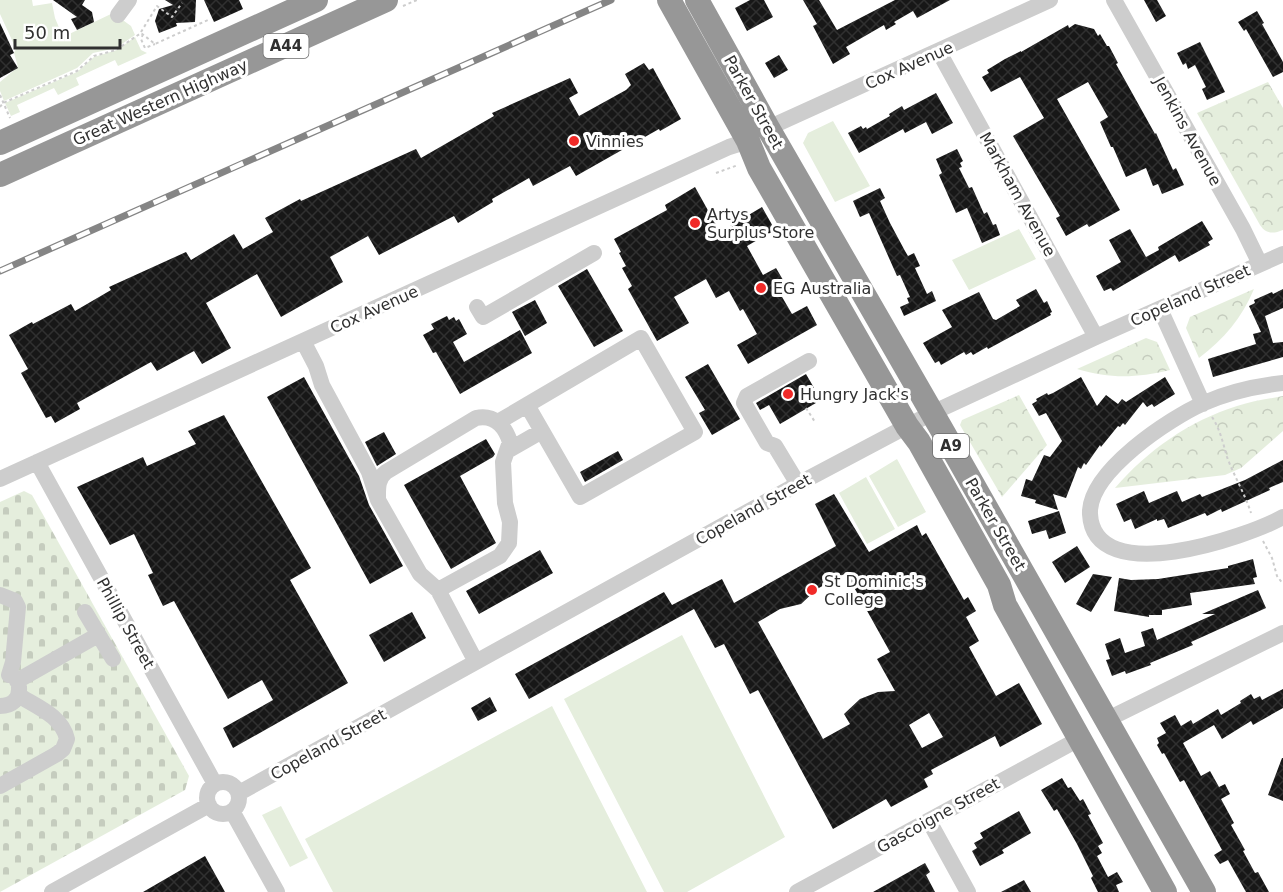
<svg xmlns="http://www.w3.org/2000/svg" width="1283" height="892" font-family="'DejaVu Sans',sans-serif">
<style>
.grass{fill:#e5eedd}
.forest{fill:url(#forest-crowns)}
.cemetery{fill:url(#cemetery-stones)}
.building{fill:url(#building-cross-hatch);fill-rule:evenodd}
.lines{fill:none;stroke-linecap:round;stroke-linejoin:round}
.path{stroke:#cdcdcd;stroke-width:2;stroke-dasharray:3 3;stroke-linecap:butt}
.minor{stroke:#cdcdcd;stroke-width:16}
.highway{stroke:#979797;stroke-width:24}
.rail-casing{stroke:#858585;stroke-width:7}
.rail{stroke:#fff;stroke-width:4.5;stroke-dasharray:14;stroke-linecap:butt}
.poi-dot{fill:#f12a28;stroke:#fff;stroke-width:2}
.labels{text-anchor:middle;stroke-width:6;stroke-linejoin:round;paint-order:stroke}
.shield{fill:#fff;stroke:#6e6e6e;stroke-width:1.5}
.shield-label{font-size:15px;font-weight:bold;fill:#303030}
.street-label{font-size:16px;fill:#303030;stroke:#fff}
.poi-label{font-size:16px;fill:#303030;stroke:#fff;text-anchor:start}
</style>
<defs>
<pattern id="forest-crowns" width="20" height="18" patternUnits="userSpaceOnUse" patternTransform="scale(1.5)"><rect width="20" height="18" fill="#e5eedd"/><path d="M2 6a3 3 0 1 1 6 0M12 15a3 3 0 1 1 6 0" fill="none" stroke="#c5ccbe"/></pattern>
<pattern id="cemetery-stones" width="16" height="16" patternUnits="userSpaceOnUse" patternTransform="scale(1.5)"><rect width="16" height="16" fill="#e5eedd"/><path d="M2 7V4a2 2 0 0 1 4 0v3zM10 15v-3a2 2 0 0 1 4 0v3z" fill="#c5ccbe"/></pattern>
<pattern id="building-cross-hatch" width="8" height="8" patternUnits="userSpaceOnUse" patternTransform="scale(1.5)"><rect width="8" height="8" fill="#171717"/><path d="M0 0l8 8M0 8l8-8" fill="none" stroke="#303030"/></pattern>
</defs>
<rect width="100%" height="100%" fill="#fff"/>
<path class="grass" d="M0,0H32L33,6L52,3L55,18L63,37L113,13L131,26L135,35L116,48L93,53L77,68L4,101L0,91V82L18,67L14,53L16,49L0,14Z
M135,37L141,50L147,53L118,66L115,60L76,78L79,85L58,95L54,88L17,105L20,112L11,116L5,103L77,72L94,57L117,50Z
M833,121L870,186L835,202L803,143L808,133Z
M1019,229L1036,259L969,290L952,260Z
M897,459L926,512L898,527L869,476Z
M866,477L895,529L867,544L839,493Z
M682,635L785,837L687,892H664L564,699Z
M552,706L647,892H333L305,839Z
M281,806L308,858L290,867L262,815Z"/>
<path class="forest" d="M1268,82L1283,108V230C1273,234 1266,234 1260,225L1197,113Z
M1254,289C1242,318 1224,339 1199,358L1186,328L1190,317Z
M1146,338L1157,342L1170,370C1136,378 1111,379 1077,369Z
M1019,395L1047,445L1002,497L960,425L962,420Z
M1283,396V431L1241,468L1225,475L1115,488C1148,450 1189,421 1237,406C1252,401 1268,399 1283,396Z"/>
<path class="cemetery" d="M24,491L32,495L189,776L185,790L0,892V502Z"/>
<path class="building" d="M53,0H85L82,5L92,12L94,22L77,30L71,19L77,17Z
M165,0H196L195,22L176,23L177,26L159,33L155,21L159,9L173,5Z
M204,0H239L243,9L214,22Z
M750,0H764L773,17L747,31L735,8Z
M803,0H819L837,30L895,0H950L917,18L913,11L894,22L896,24L886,30L884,25L846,47L850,54L833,64L813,26L817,24Z
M1144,0H1157L1166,16L1156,22Z
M1257,11L1264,23L1262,24L1283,62V72L1273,77L1246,29L1244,31L1238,22Z
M0,23L14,53L10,55L18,68L0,78Z
M1075,24L1094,29L1098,36L1100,34L1107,46H1109L1118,63L1116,64L1155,134L1156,133L1173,170L1176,168L1184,185L1162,194L1158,184L1153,186L1146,168L1126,177L1113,147H1111L1100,122L1108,117L1088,82L1057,99L1120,210L1089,227L1087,224L1066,236L1056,218L1060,216L1013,136L1044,118L1020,77L991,92L982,77L989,73L987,70L1005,59L1021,51V52L1068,25L1069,28Z
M1200,42L1225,92L1207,100L1202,89L1206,87L1195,65L1188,69L1186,63L1183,65L1177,53Z
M779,55L788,70L774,78L765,63Z
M644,63L649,70L653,68L681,119L660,131L659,129L576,176L570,166L533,186L529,178L492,199L493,202L458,223L454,216L379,255L368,236L330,257L343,282L281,317L257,274L206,303L231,348L202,364L194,351L157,371L151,362L77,403L80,409L55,423L51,416L46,418L21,373L28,369L9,335L32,322L33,324L71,304L75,311L111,290L109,287L186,252L191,260L234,234L243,249L273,232L265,218L300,199L301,201L416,149L421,158L494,116L492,113L570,78L578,93L569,98L579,116L626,90L631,85L625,74Z
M936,93L953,123L932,134L926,122L905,133L903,129L859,153L848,133L861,126L863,129L866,127L867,129L890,116L889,114L902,106L904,110Z
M957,149L963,161L960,163L962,167L959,168L969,188L972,187L984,214L987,212L993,225L996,224L1000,235L982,243L967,208L956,213L939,175L942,173L936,159Z
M695,187L720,232L762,207L775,230L747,246L763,275L776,268L786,285L778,290L792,314L807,306L817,325L748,364L737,345L757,334L743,309L740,311L729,291L716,298L706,279L674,297L689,323L657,341L628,289L632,286L622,268L626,266L619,253L621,252L614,239L667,210L665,205Z
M880,188L885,198L880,201L890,223L905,251L908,256L914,253L920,266L915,268L927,294L932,291L936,301L904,316L900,307L909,303L907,298L910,297L900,275L897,276L869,213L860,217L853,201Z
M1202,221L1213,239L1208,242L1210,245L1179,262L1175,255L1113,291L1111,288L1104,291L1096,276L1121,262L1109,240L1130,229L1146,257L1159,250L1158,247Z
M587,269L623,331L594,347L558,286Z
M1036,289L1044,303L1047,301L1052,312L1050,313L1051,315L988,349L987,347L973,355L971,352L966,355L964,352L941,365L939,361L935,363L923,343L952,327L942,310L979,292L993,319L996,320L1020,306L1016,300Z
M1283,289V308L1265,316L1273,343L1283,342V357L1213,377L1208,359L1256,344L1253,334L1261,332L1249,306L1255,303L1254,300L1272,292L1273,294Z
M535,300L547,323L525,336L512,312Z
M447,316L449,320L454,317L456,321L459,319L467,334L453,342L464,362L520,330L532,353L460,394L436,352L433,353L423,335L434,329L431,324Z
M708,364L740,419L712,435L699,413L705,410L685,377Z
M806,374L821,400L780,424L769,405L760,410L756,403Z
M304,377L359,476L369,505L403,566L370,584L267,397Z
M1081,377L1097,406L1106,395L1118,404L1122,399L1126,402L1165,377L1175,394L1154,407L1152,404L1147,407L1143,402L1125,425L1123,423L1120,427L1118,426L1101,447L1100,445L1086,465L1084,463L1081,469L1078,467L1066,498L1053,494L1058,510L1035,503L1036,500L1021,496L1026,479L1032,481L1044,455L1050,457L1062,441L1046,413L1039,416L1032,404L1037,401L1036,399L1047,393L1048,395L1053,393Z
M224,415L311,568L290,580L348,683L233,748L223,728L273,700L262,680L228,699L174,601L163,606L148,575L153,573L134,534L110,545L77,487L143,457L147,466L196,444L188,431Z
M384,432L396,454L377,466L365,442Z
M486,439L495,454L493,457L460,476L496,543L451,569L404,485Z
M618,451L623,460L585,482L580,472Z
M1283,460V482L1269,488L1270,490L1222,512L1221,509L1207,516L1205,513L1168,528L1164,519L1157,521V519L1135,529L1131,519L1124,522L1116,504L1144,491L1149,503L1177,491L1182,502L1200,494L1202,497L1245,480Z
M834,494L869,552L917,525L922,536L926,533L964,600L968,597L976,611L966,617L979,641L969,647L996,696L1019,683L1042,724L1000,747L995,736L931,770L933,774L924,779L928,787L891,807L886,799L833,829L758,690L750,694L724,644L715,648L694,609L529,699L515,674L664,592L672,605L722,579L734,603L836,546L815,504ZM846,573L890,652L877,659L895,691L878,692L860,699L844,714L850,724L823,739L758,622L780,609L801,604L817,589ZM929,713L943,737L922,748L909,725Z
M1059,511L1066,533L1049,539L1046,530L1032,534L1028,521Z
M1077,546L1090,567L1065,583L1052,562Z
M540,550L553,573L479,614L466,591Z
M1253,559L1257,577L1253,578L1255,584L1190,593L1192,605L1162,610V615H1149V617L1114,611L1119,578L1131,580L1158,579L1228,568V566Z
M1093,574L1112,577L1091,612L1076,604Z
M1258,590L1266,608L1191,642L1193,645L1150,663L1151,665L1126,674L1125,671L1112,676L1106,660L1110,659L1105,644L1120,638L1125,653L1145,646L1141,632L1153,628L1157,640L1215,614H1202Z
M412,612L426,638L384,662L369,635Z
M1283,689V708L1253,725L1251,721L1222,739L1214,725L1183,743L1201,776L1210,771L1219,787L1225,784L1230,794L1221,799L1234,823L1231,825L1245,850L1243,851L1255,873L1258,872L1269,892H1246L1228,860L1220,864L1214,855L1222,850L1184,780L1180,782L1164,753L1162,754L1157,745L1159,743L1157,738L1166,733L1160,723L1175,715L1181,726L1191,720L1193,724L1218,709L1221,715L1241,703L1240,701L1251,694L1254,699L1260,696L1262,700Z
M490,697L497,711L478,721L471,708Z
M1282,758H1283V801L1268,795Z
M1062,778L1068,788L1071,787L1080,801L1083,799L1091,814L1088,815L1103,843L1098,846L1102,853L1097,856L1108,877L1117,872L1123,882L1116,885L1119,892H1098L1091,878L1093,876L1077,844L1057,809L1054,811L1041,790Z
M1019,811L1031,833L1002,850L1004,853L980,866L972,851L977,848L974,843L983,838L980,833Z
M205,856L225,892H143Z
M925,863L930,872L926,875L935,892H873Z
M1024,880L1031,892H1001Z"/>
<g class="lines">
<path class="path" d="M403,6L417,0
M141,32L157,6L172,17L182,3
M143,34L141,39L145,48L155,44
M0,95L10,118
M0,107L3,103L77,71L94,56L116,50L141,33L155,44L210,19
M716,173L738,165
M806,408L815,422
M1212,417C1220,429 1223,443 1227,457C1234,476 1245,494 1251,513
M1263,541L1272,558L1277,576L1283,584"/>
<path class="minor" d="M1114,0L1243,229L1260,264
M118,15L129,0
M939,52L1096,337
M768,128L1050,0
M477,307L483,317L594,253
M1160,309L1203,404
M303,341L316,366L322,385L369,472L378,500L420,574L438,590L476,662
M1283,383C1256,386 1229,392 1204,403C1170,418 1088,472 1090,514C1094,590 1247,537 1283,517
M527,405L542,431
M498,422L641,338L695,432L580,497L542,431L507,451
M37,462L215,784
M0,479L729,147L748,141
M798,484L775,446L767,443L744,403L747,396L809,361
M378,500C378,489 377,479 386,472L476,418C494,414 505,426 510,442L503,462L505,503L510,522L509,543L500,556L438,590
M0,595L15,601L18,607L13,662L9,675
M85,612L113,659
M17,681L98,635
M0,706C12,706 20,699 19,687
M1106,720L1283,633
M207 798a16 16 0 1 1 32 0a16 16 0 1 1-32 0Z
M0,786L57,754L63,749L67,739C62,716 37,707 18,695
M239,793L798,484L932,413L1096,337L1283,254
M232,811L277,892
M929,821L968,892
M52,892L209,805
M797,892L1079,739"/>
<path class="highway" d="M669,0L748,141L759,168L907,426L919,442L999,585L1005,605L1165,892
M697,0L768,128L942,430L1204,892
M0,143L316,0
M0,175L386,0"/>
<defs>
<path id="rail" d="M0,271L611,0"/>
</defs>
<use href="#rail" class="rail-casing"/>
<use href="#rail" class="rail"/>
</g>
<g class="poi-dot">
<circle cx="574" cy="141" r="6"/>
<circle cx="695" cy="223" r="6"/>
<circle cx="761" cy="288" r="6"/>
<circle cx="788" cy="394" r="6"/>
<circle cx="812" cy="590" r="6"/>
</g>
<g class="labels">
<g class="shield">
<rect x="263.5" y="34" width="45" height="24" rx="4.5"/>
<rect x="933" y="434" width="36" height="24" rx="4.5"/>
</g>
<g class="shield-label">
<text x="286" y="51">A44</text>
<text x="951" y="451">A9</text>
</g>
<g class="street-label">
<text transform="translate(909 65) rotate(-24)" y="6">Cox Avenue</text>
<text transform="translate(160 102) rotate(-24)" y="6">Great Western Highway</text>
<text transform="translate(754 102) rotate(61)" y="6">Parker Street</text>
<text transform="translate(1188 131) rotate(61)" y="6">Jenkins Avenue</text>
<text transform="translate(1018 194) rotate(61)" y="6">Markham Avenue</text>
<text transform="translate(1190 295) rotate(-24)" y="6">Copeland Street</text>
<text transform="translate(374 309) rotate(-24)" y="6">Cox Avenue</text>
<text transform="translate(753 509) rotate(-29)" y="6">Copeland Street</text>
<text transform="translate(996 524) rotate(60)" y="6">Parker Street</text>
<text transform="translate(126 623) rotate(61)" y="6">Phillip Street</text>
<text transform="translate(328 744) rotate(-29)" y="6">Copeland Street</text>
<text transform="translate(938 815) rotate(-29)" y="6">Gascoigne Street</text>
</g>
<g class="poi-label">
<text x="586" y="147">Vinnies</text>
<text x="707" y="220">Artys<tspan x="707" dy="18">Surplus Store</tspan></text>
<text x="773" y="294">EG Australia</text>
<text x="800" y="400">Hungry Jack's</text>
<text x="824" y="587">St Dominic's<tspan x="824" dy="18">College</tspan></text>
</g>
</g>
<path d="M15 39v9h105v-9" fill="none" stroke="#303030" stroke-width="3"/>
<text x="24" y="39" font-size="18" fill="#303030" stroke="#ffffff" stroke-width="4.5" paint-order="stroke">50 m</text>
</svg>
